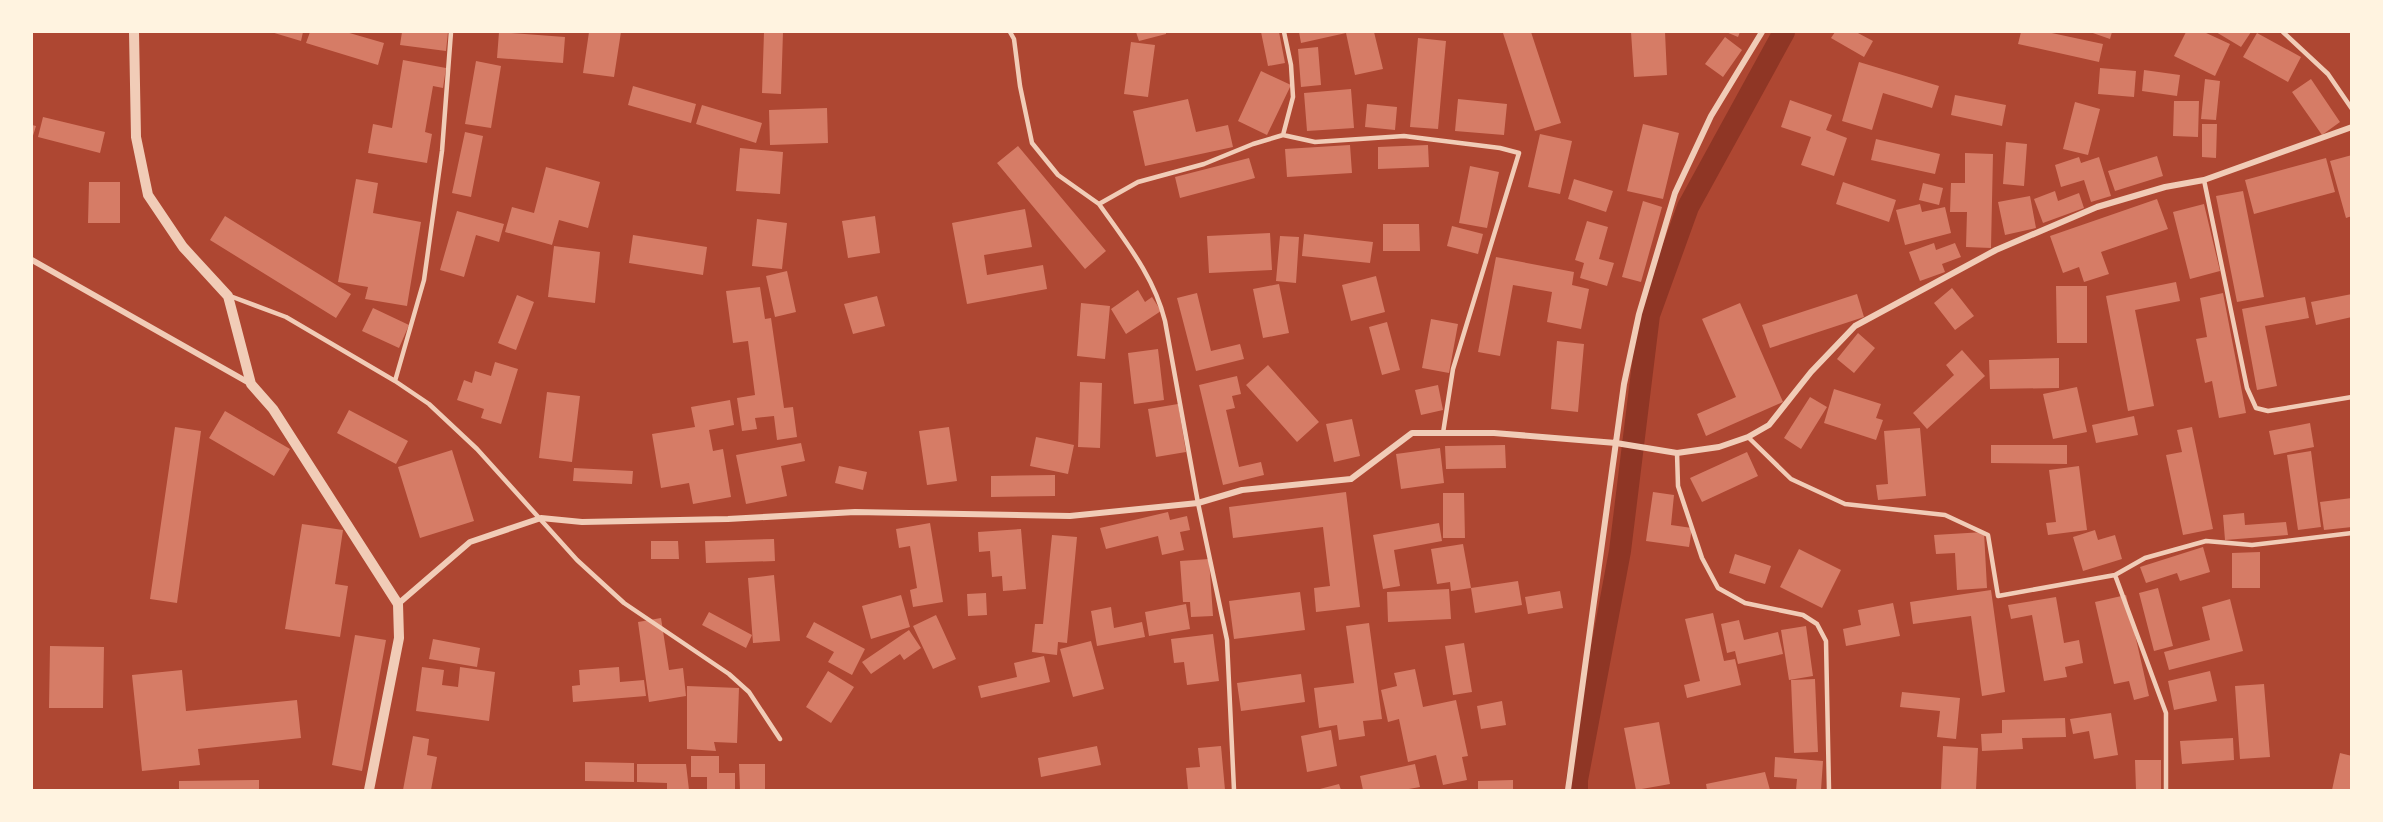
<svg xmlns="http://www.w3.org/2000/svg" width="2383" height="822" font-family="'Fira Sans',sans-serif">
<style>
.green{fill:#ae4732}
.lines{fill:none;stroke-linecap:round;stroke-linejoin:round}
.canal{stroke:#8f3625;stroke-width:22}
.building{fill:#d67c66}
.service{stroke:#f1ccb7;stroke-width:4.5}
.minor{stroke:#f1ccb7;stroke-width:6}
.tertiary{stroke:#f1ccb7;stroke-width:10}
</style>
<rect width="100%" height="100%" fill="#c8553d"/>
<path class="green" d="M32,32H2351V790H32Z"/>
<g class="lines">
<path class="canal" d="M1577,790V780L1620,551L1649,315L1688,207L1784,32"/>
</g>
<path class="building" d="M271,32H303L301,41Z
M310,32H346L384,43L378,65L306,43Z
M402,32H448L446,51L400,45Z
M499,32L565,37L563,63L497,58Z
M589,32H621L614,77L583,73Z
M764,32H783L781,94L762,93Z
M1136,32H1166V34L1139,41Z
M1261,32H1279L1285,63L1268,66Z
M1299,32H1374L1383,69L1355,75L1346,33L1301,43Z
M1507,32H1531L1561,123L1535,131L1503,33Z
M1631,32H1665L1667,75L1634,77Z
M1726,32H1740L1738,37Z
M1835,32H1856L1873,41L1864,57L1831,38Z
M2021,32H2047L2103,44L2099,62L2018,44Z
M2090,32H2112L2110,39Z
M2186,32H2204L2230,44L2215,76L2174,56Z
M2216,32H2251L2241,47Z
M2257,33L2301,57L2288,82L2243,57Z
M1725,37L1742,50L1723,77L1705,64Z
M1418,38L1446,41L1438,129L1410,127Z
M1131,42L1155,45L1148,97L1124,94Z
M1318,47L1321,85L1301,87L1298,49Z
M403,60L446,68L443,88L433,86L425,132L432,134L427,163L368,153L373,124L392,128Z
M476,61L501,66L491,128L465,124Z
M1859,62L1939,86L1932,108L1883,93L1872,130L1842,121Z
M2100,68L2136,71L2134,97L2098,94Z
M2144,70L2180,75L2177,96L2142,91Z
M1261,71L1291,85L1267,135L1238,121Z
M2205,79L2220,81L2216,120L2201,119Z
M2311,79L2340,122L2322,135L2292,92Z
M633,86L696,104L691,123L628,105Z
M1351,89L1354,128L1307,131L1304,93Z
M1955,95L2006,105L2002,126L1951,115Z
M1188,99L1196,132L1228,125L1233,147L1145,166L1133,111Z
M1458,99L1507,104L1504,135L1455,131Z
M1790,100L1832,115L1826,130L1847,138L1834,176L1801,165L1811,137L1781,127Z
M2174,101H2199L2198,137L2173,136Z
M2075,102L2100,109L2088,155L2063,149Z
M1367,104L1397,107L1395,130L1365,127Z
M702,105L762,123L756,143L696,124Z
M827,108L828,143L770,145L769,110Z
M43,117L105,132L100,153L38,137Z
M1643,124L1679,133L1663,199L1627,191Z
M2202,124H2217L2216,158L2202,157Z
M32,125L36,126L32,139Z
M465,132L483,136L471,197L452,193Z
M1540,134L1572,141L1560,194L1528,187Z
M1876,139L1940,154L1935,174L1871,160Z
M2006,142L2027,144L2024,186L2003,184Z
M1350,145L1352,173L1287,177L1285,149Z
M1428,145L1429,167L1378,169V147Z
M1018,146L1106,251L1085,269L997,163Z
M740,148L783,152L780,194L736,191Z
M1965,153L1993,154L1991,248L1966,247L1967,212H1950L1951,183H1965Z
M2352,155V216L2346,218L2330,161Z
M2157,156L2163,176L2115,191L2108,171Z
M2079,157L2081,163L2099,157L2111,196L2091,202L2084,180L2061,187L2055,165Z
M1249,158L1255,178L1180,198L1175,177Z
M2326,158L2335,192L2254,214L2245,180Z
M1470,166L1499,172L1487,228L1459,223Z
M546,167L600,182L588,228L559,220L552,245L505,232L512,207L534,213Z
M356,179L378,183L373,213L421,222L407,306L365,299L368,287L338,282Z
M1574,179L1613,191L1606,212L1568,199Z
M89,182H120V223H88Z
M1843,182L1896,200L1889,222L1836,204Z
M1923,183L1943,188L1939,205L1919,200Z
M2055,191L2058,201L2079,193L2084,208L2043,223L2034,199Z
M2243,191L2264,297L2237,302L2216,196Z
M2030,196L2036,228L2005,235L1998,202Z
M2157,199L2168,229L2101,252L2109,274L2084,282L2079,267L2063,273L2050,236Z
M1643,201L1662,207L1641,282L1622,277Z
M1920,204L1922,212L1945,207L1951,233L1905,245L1896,210Z
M2204,204L2220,271L2190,279L2173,212Z
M1025,209L1032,247L984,255L987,275L1043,265L1047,289L967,304L952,223Z
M457,211L504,224L499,242L476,235L464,277L440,270Z
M225,216L351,294L336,318L210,240Z
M875,216L880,253L848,258L842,221Z
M757,219L787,223L782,269L752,266Z
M1587,221L1608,227L1599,259L1614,263L1607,286L1580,278L1584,263L1575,260Z
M1383,224H1419L1420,251H1383Z
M1452,226L1483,234L1478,254L1447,246Z
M1270,233L1272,270L1209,273L1207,236Z
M1304,234L1373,242L1370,263L1302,256Z
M633,235L707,247L703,275L629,263Z
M1280,236L1299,237L1296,283L1276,281Z
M1934,243L1936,250L1955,243L1961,257L1942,264L1945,272L1920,281L1909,252Z
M554,246L600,252L595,303L548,297Z
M1496,257L1574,272L1572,285L1589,289L1581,329L1547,322L1552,292L1513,285L1500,356L1478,352Z
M787,271L796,312L775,317L766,276Z
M1376,276L1385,312L1351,321L1342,285Z
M2176,282L2180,301L2135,310L2154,406L2128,411L2106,296Z
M1279,284L1289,333L1263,338L1253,289Z
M2056,286H2087V343H2057Z
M760,287L765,319L771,318L784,408L793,407L797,437L777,440L774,416L755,418L757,429L742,431L737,398L755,395L748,341L733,343L726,291Z
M1952,288L1974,316L1955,330L1934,303Z
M1138,290L1145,302L1152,297L1161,311L1126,334L1111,309Z
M1197,293L1211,351L1240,344L1244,359L1196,371L1177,298Z
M2223,293L2246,413L2219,418L2212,381L2205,383L2196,339L2207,337L2200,298Z
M1857,294L1864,317L1770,348L1762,325Z
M2352,294V317L2316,325L2311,302Z
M517,295L534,302L516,350L498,343Z
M877,296L885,326L853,334L844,304Z
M2305,297L2309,318L2265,326L2277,386L2257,390L2242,309Z
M1081,303L1110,306L1105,359L1077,356Z
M1740,303L1783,402L1706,436L1697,414L1736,397L1702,319Z
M373,308L409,325L399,348L362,331Z
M1431,319L1458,324L1449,373L1422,368Z
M1387,322L1400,370L1382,375L1369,327Z
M1858,333L1875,348L1854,373L1837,359Z
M1557,341L1584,344L1578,412L1551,409Z
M1158,349L1164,400L1134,404L1128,353Z
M1962,350L1985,376L1927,429L1913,413L1954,375L1946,365Z
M2059,358V388L1990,389L1989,360Z
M495,362L518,369L501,424L481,418L484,409L457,400L464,380L472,383L475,371L491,376Z
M1268,365L1319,422L1297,442L1246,385Z
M1237,376L1241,394L1232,396L1235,408L1226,410L1239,467L1261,462L1264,475L1223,485L1199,385Z
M1080,382L1102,383L1100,448L1078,447Z
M1438,385L1443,410L1421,415L1415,390Z
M2077,387L2087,432L2053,439L2043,394Z
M1834,389L1881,404L1876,418L1883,420L1876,440L1824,423Z
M547,392L580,396L572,462L539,458Z
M1810,397L1827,407L1801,449L1784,438Z
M730,400L734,425L709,430L713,451L723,449L731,497L693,504L689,483L661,488L652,434L695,427L691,407Z
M1178,404L1186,452L1156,457L1148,409Z
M349,410L408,441L396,464L337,433Z
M225,411L290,449L274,476L209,438Z
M2134,416L2138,435L2096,443L2092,425Z
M1352,419L1360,456L1334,462L1326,424Z
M2310,423L2314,447L2274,455L2269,431Z
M175,427L201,431L177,603L150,599Z
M949,427L957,481L927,485L919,431Z
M2192,427L2213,529L2183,535L2166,455L2182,452L2177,430Z
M1920,428L1926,496L1878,500L1876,485L1888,484L1884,431Z
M1036,437L1074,445L1068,474L1030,466Z
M801,443L805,461L781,466L787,496L746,504L736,455Z
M1505,445L1506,468L1446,469L1445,446Z
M1991,445H2067V464L1991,463Z
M1440,448L1444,483L1401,489L1396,454Z
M452,450L474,521L420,538L398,467Z
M2311,451L2321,527L2298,530L2287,455Z
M1747,452L1758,476L1702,502L1690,478Z
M839,466L867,472L863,490L835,483Z
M2079,466L2087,530L2048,535L2046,523L2056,522L2049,470Z
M574,468L633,471L632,484L573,481Z
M1055,475V496L991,497V476Z
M1346,492L1360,607L1316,612L1314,588L1330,586L1323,527L1233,538L1229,507Z
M1653,492L1674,495L1671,525L1692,528L1689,547L1646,541Z
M1443,493H1464L1465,538H1443Z
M2352,498V527L2324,530L2320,502Z
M1168,512L1170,520L1187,516L1190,530L1180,532L1184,550L1162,555L1158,536L1106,549L1100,528Z
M2244,513L2245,525L2286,522L2288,535L2225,540L2223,515Z
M930,523L943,602L913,607L910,590L917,588L910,546L899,548L896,529Z
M1439,523L1442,541L1394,550L1400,586L1383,589L1373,535Z
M302,524L343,530L335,584L348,586L340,637L285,629Z
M1021,529L1026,589L1003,591L1002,576L992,577L990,551L979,552L978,532Z
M2095,530L2098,540L2115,535L2122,559L2083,571L2073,537Z
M1984,532L1987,588L1957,590L1955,553L1936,554L1934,535Z
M1052,535L1077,537L1067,643L1058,642L1057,655L1032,652L1035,624H1043Z
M774,539L775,561L706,563L705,541Z
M651,541H678L679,559H651Z
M1463,544L1471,588L1451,591L1450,582L1437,584L1431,549Z
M2203,547L2210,572L2180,581L2177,573L2146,583L2140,567Z
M1799,549L1841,570L1822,608L1780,587Z
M2260,552V588H2232V553Z
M1735,554L1771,566L1765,584L1729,573Z
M1209,559L1213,616L1191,617L1190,602H1183L1180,561Z
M774,575L780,641L753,643L748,578Z
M1518,581L1522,605L1475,613L1471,588Z
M2158,588L2173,646L2154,651L2139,593Z
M1449,589L1451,619L1388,622L1387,592Z
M1991,590L2005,692L1982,696L1971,616L1913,624L1910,602Z
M1560,591L1563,608L1528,614L1525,597Z
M1300,592L1305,630L1234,639L1229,601Z
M986,593L987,615L968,616L967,594Z
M901,595L910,627L871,639L862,606Z
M2126,595L2149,696L2134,700L2129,681L2114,684L2095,602Z
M2056,597L2064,643L2079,640L2083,663L2065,667L2067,677L2044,681L2032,615L2011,619L2008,605Z
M2230,599L2243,651L2169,670L2164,652L2210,640L2202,607Z
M1893,603L1900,636L1846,646L1843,629L1861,625L1858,610Z
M1186,604L1190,629L1149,636L1145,612Z
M1111,607L1114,628L1142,622L1145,637L1097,646L1091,611Z
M709,612L752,635L746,648L702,625Z
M1713,613L1724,661L1735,659L1741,685L1687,698L1684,685L1700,681L1685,619Z
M936,615L956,659L933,669L913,626Z
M661,618L669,670L683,668L686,696L649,702L638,622Z
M1739,620L1744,640L1778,632L1783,654L1738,664L1735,651L1727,653L1721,624Z
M814,622L865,649L852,675L828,662L834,652L806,637Z
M1369,623L1382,719L1363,721L1365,736L1339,740L1337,725L1319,728L1314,688L1354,683L1346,626Z
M1806,626L1813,676L1789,680L1781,630Z
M909,630L921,648L904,660L900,654L871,674L862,662Z
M1213,634L1219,681L1187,685L1184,662L1174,663L1171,639Z
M355,635L386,640L362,771L332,765Z
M433,639L480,648L477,667L429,659Z
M1091,641L1104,689L1073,697L1060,649Z
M1464,643L1472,692L1453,695L1445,646Z
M50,646L104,647L103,708H49Z
M1044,656L1050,682L981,698L978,686L1017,677L1014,663Z
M422,667L444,670L442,685L458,687L460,667L495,672L489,721L416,711Z
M619,667L620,682L644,680L646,696L573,702L572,686L580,685L579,670Z
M1415,669L1423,707L1456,700L1468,756L1462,757L1467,780L1443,785L1436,755L1408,762L1399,719L1388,722L1381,690L1397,686L1394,673Z
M182,670L186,711L297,700L301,738L198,749L200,765L142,771L132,675Z
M828,671L854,687L831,723L806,707Z
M2210,671L2217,701L2174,710L2168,681Z
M1301,674L1305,702L1241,711L1237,683Z
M1815,679L1818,752L1794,753L1791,680Z
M2264,684L2270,757L2240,759L2235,686Z
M687,686L739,688L737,743L714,742L716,751L687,749Z
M1902,692L1960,698L1956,739L1937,737L1940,711L1900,707Z
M1502,701L1506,725L1481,729L1477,706Z
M2111,713L2118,755L2094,759L2089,731L2073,734L2070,719Z
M2065,718L2066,737L2022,738L2023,749L1982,751L1981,734L2002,733V720Z
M1659,722L1670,784L1636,790L1624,728Z
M1331,730L1337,766L1307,772L1301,736Z
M413,736L429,739L427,755L437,757L431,790H403Z
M2233,738L2234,760L2182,764L2180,741Z
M1097,746L1101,765L1041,777L1038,758Z
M1221,746L1225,790H1188L1186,768L1200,767L1198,748Z
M1943,746L1978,748L1976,790H1941Z
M2340,753L2352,756V790H2332Z
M691,756H719V773H735V790H707V777H691Z
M1775,757L1823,761L1821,790H1796L1797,779L1774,777Z
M2135,760H2161V790H2136Z
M585,762L634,763V782L585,781Z
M637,764H686L689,790H667V783L637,782Z
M739,764H765V790H740Z
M1415,764L1420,787L1403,790H1363L1360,776Z
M1765,772L1770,790H1707L1706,784Z
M259,780V790H179V781Z
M1513,780V790H1478V781Z
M1339,784L1341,790H1316Z"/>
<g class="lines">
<path class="service" d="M451,32L442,151L424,280L395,381L429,404L477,449L577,560L624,603L729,674L749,692L780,739
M1010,32L1014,39L1020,86L1032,143L1058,175L1099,204
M2283,32L2328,74L2352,109
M1283,135L1293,97L1291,65L1284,32
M2204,180L2247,388L2256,408L2268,411L2352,397
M230,296L286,317L395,381
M1748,437L1791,479L1845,504L1945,515L1988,535L1998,596L2115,575L2166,713V790
M1677,453L1678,486L1702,558L1718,588L1745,603L1803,615L1817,624L1826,641L1829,790
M2115,575L2145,558L2206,541L2252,545L2352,533
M1234,790L1227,640L1198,503L1165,321C1154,276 1125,241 1099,204L1138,182L1204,164L1253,144L1283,135L1315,142L1404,136L1500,148L1519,153L1453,369L1443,433"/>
<path class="minor" d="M32,260L251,384
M398,604L470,542L541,518L582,522L728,519L855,512L1070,516L1198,503L1242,490L1351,479L1412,433H1494L1616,443L1677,453L1719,447L1748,437L1769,425L1811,372L1855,326L1996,250L2097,207L2165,187L2204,180L2352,127
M1568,790L1624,384L1639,314L1675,193L1711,116L1762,32"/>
<path class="tertiary" d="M134,32L136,137L148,195L183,247L228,296L251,384L273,409L398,604L399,638L369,790"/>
</g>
<rect width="2383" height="822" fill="none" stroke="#fff3e0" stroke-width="66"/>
</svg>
